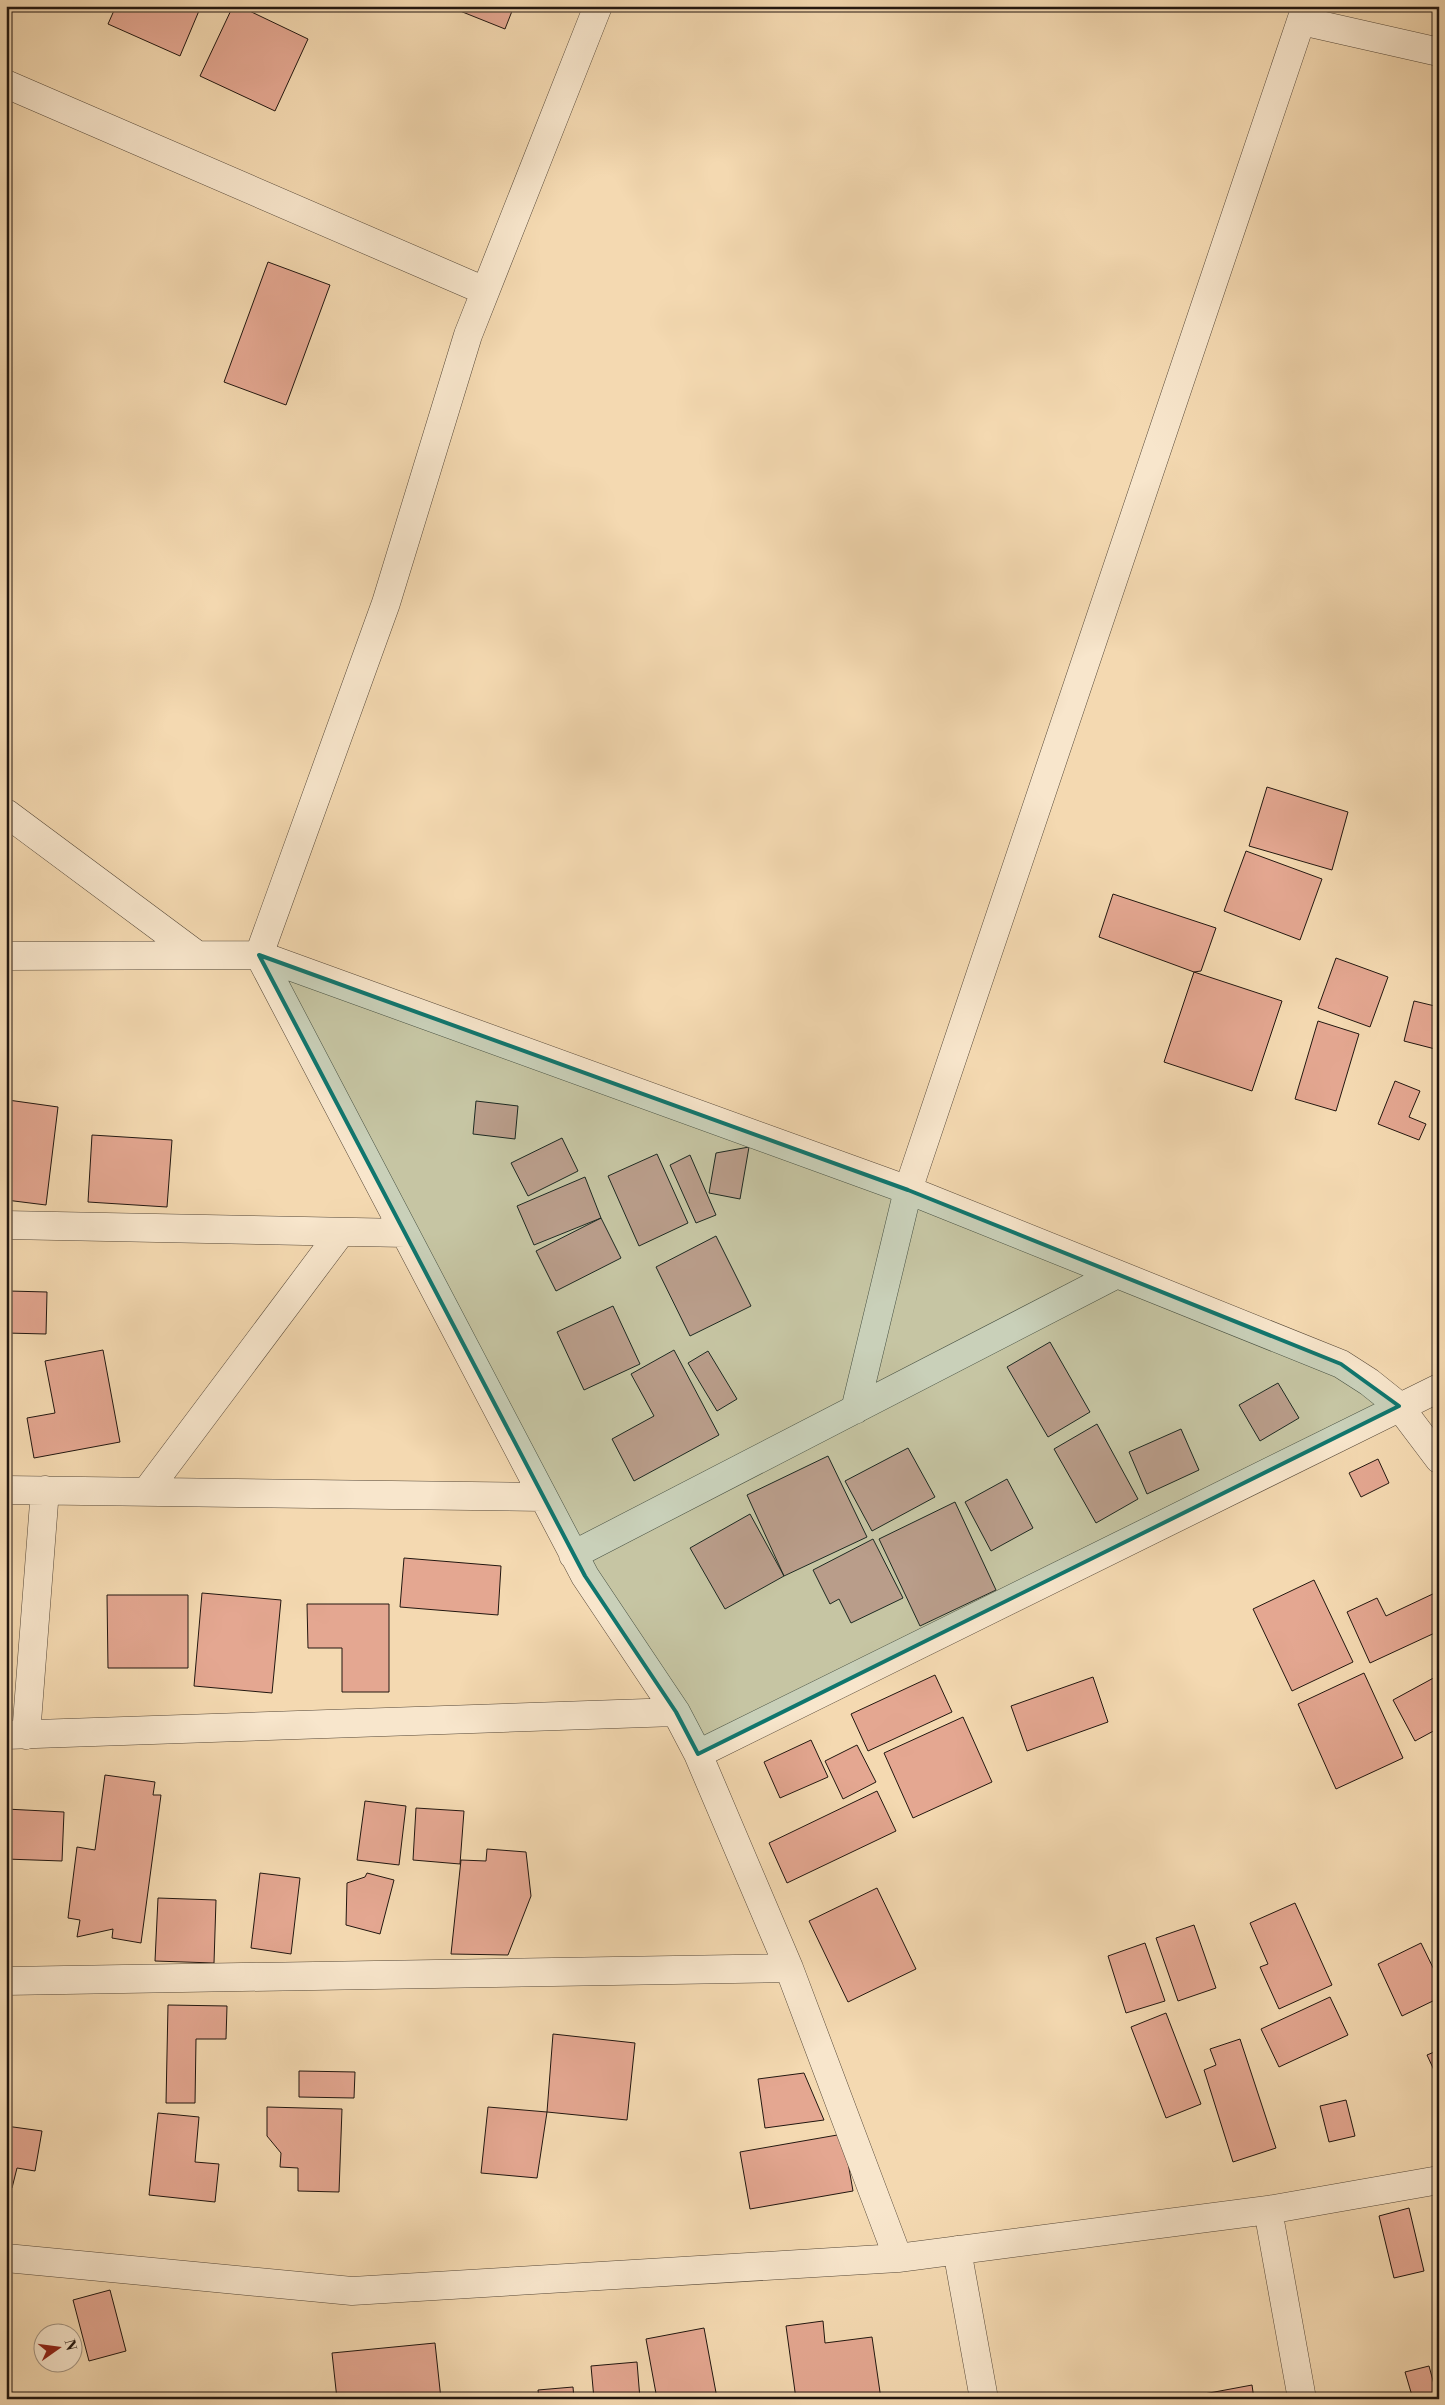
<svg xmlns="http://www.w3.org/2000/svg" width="1445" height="2405" font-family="'Libre Bodoni',serif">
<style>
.building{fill:#e4a791;stroke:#221710}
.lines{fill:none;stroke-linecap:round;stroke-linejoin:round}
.minor-casing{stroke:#564838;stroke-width:29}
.minor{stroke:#f8e6cc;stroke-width:28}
.marked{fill:#0f766e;fill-opacity:0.2;stroke:#0f766e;stroke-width:4;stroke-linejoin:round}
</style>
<rect width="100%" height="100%" fill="#f4d9b1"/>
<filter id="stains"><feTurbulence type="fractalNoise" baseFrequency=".004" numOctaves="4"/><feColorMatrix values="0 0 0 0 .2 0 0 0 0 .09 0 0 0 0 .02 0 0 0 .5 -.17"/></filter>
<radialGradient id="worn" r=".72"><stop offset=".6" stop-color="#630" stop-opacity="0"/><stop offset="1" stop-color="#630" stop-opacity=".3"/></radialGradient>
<path class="building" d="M116,6H201L180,56L108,24Z
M233,6H239L308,39L275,111L200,76Z
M462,6H514L505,29L460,11Z
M268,262L330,285L286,405L224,382Z
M1267,787L1348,812L1332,870L1249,846Z
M1246,851L1322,879L1300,940L1224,911Z
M1113,894L1216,928L1201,971L1194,972L1099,937Z
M1336,958L1388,977L1370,1027L1318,1008Z
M1194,972L1282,1001L1252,1091L1164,1062Z
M1414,1001L1439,1007V1050L1404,1041Z
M1318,1021L1359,1034L1336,1111L1295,1099Z
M1395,1081L1420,1091L1409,1117L1426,1124L1419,1140L1378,1124Z
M8,1100L58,1107L46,1205L6,1200V1116Z
M476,1101L518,1106L515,1139L473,1134Z
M92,1135L172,1140L167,1207L88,1202Z
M562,1138L578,1171L528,1196L511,1163Z
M749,1147L740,1199L709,1193L716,1153Z
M657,1154L688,1223L639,1246L608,1176Z
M690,1155L716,1215L696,1223L670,1165Z
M585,1177L601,1218L534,1245L517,1206Z
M601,1218L621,1258L556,1291L536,1251Z
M716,1236L751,1306L690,1336L656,1267Z
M6,1247H10L9,1291L47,1292L46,1334L6,1333Z
M613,1306L640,1364L584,1390L557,1332Z
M1050,1342L1090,1412L1048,1437L1007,1367Z
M103,1350L120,1442L34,1458L27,1418L55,1413L45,1361Z
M674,1350L719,1435L634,1481L612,1439L654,1416L631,1374Z
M708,1351L737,1399L717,1411L688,1363Z
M1278,1383L1299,1418L1260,1441L1239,1405Z
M1097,1424L1138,1499L1096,1523L1054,1449Z
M1181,1429L1199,1470L1147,1494L1129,1452Z
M908,1448L935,1497L872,1531L845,1481Z
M828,1456L867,1537L784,1576L747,1495Z
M1378,1459L1389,1483L1361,1497L1349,1473Z
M1007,1479L1033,1528L991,1551L965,1502Z
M955,1502L996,1590L920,1626L879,1539Z
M750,1514L784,1576L725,1609L690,1548Z
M873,1539L903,1598L851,1623L839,1599L830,1604L813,1570Z
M404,1558L501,1566L498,1615L400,1607Z
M1314,1580L1353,1662L1292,1691L1253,1609Z
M1437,1592L1439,1631L1370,1663L1347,1612L1377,1598L1386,1616Z
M202,1593L281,1600L272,1693L194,1686Z
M107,1595H188V1668H108Z
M307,1604H389V1692H342V1648H308Z
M1364,1673L1403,1758L1336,1789L1298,1704Z
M935,1675L952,1712L868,1751L851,1714Z
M1439,1675V1728L1415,1741L1393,1700Z
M1093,1677L1108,1722L1027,1751L1011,1706Z
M963,1717L992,1782L913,1818L884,1753Z
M811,1740L828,1777L780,1798L764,1762Z
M857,1745L876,1782L843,1799L825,1761Z
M105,1775L155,1782L153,1795H161L141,1943L112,1938L113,1929L77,1937L80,1920L68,1918L77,1847L95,1850Z
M877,1791L896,1831L787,1883L769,1843Z
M365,1801L406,1806L399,1865L357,1860Z
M416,1808L464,1811L460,1864L413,1860Z
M6,1809L64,1812L62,1861L6,1859Z
M487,1849L526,1852L531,1896L508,1955L451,1954L461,1860L486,1861Z
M260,1873L300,1878L291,1954L251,1948Z
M367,1873L394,1880L380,1934L346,1925L347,1883L365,1877Z
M877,1888L916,1969L848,2002L809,1921Z
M158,1898L216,1900L214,1963L155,1961Z
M1295,1903L1332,1985L1279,2009L1260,1967L1268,1964L1250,1923Z
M1194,1925L1216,1988L1178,2001L1156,1938Z
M1145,1943L1165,2001L1126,2013L1108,1956Z
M1421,1943L1439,1980V1998L1402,2016L1378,1964Z
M1330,1997L1348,2035L1279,2067L1261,2029Z
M168,2005L227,2006L226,2039H196L195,2103H166Z
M1166,2013L1201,2104L1166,2118L1131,2027Z
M553,2034L635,2043L627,2120L547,2112Z
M1240,2039L1276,2148L1233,2162L1204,2070L1216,2065L1210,2049Z
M1439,2050V2081L1427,2055Z
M299,2071L355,2072L354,2098L299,2097Z
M804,2073L824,2120L765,2128L758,2079Z
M1346,2100L1355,2136L1329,2142L1320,2106Z
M267,2107L342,2109L339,2192L298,2191V2168L280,2167L281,2153L267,2136Z
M488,2107L547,2112L537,2178L481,2173Z
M158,2113L199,2117L195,2162L219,2164L215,2202L149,2195Z
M6,2126L42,2131L35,2171L17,2168L12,2188L6,2187Z
M843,2134L853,2191L750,2209L740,2152Z
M1409,2208L1424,2271L1394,2278L1379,2216Z
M110,2290L126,2351L89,2361L73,2300Z
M823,2321L825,2343L872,2337L881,2399H796L786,2326Z
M704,2328L717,2398L657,2399L646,2339Z
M435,2343L441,2399H337L332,2353Z
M637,2362L640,2399H594L591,2366Z
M1429,2366L1438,2399H1413L1405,2372Z
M1252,2385L1254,2399H1177Z
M573,2387L574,2399H539L538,2390Z"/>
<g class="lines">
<defs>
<path id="minor" d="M598,6L468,335L386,603L259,955L585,1576L676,1712L698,1754L789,1968L898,2258
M1302,21L1439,52
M6,84L485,291
M6,813L197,955
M6,956L259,955L908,1190L1341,1364L1369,1382L1399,1406L1439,1459
M6,1225L405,1233
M855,1410L908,1190L1306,6
M6,1490L543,1497
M146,1492L341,1232
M573,1555L1117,1274
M6,1735L676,1712
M26,1735L45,1490
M698,1754L1439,1388
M6,1981L789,1968
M1268,2210L1302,2399
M957,2250L984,2399
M6,2258L352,2291L898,2258L1268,2210L1439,2180"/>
</defs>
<use href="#minor" class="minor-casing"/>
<use href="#minor" class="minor"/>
</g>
<path class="marked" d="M259,955L908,1190L1341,1364L1399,1406L698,1754L676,1712L585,1576Z"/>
<rect width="1445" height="2405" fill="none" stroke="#f4d9b1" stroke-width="25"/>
<rect x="8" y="8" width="1430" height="2390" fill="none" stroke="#221710" stroke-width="2.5"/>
<rect x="12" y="12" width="1420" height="2380" fill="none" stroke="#221710"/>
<g transform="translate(58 2348) rotate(76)"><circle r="24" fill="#f8e6cc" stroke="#a29381"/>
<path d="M0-4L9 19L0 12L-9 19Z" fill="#8f2418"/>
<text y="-8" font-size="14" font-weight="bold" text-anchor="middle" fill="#221710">N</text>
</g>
<rect width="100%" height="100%" filter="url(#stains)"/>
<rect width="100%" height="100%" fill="url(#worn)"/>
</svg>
